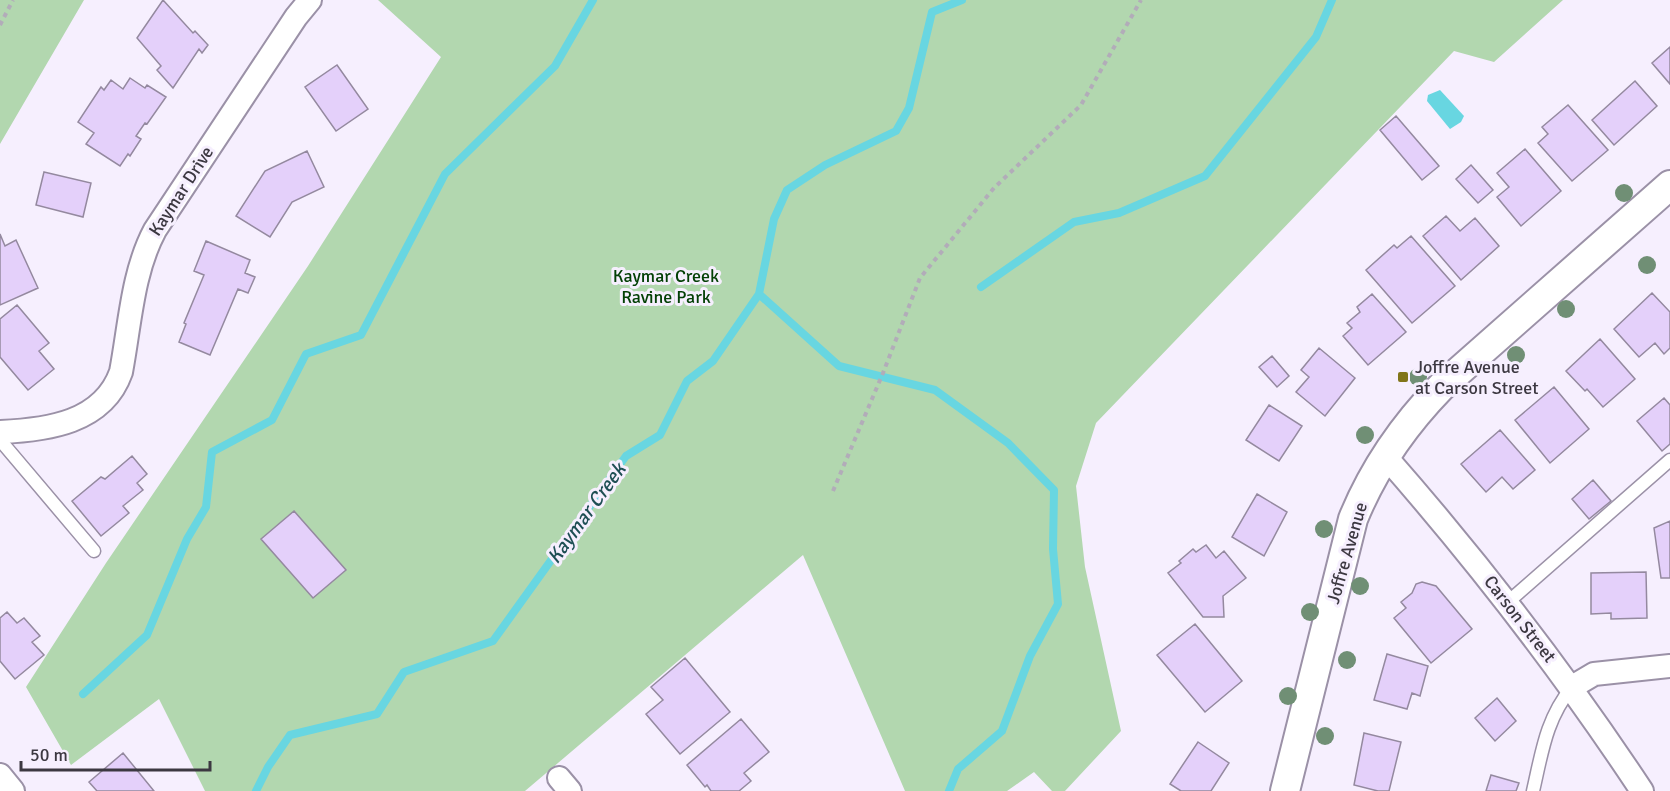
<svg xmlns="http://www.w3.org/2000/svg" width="1670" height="791" font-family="Signika,sans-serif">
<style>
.green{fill:#b2d7af}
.water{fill:#68d6e1}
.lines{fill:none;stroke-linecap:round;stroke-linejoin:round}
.stream{stroke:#68d6e1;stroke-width:8}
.building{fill:#e4d0fa;stroke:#94899f;stroke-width:1.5}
.service-casing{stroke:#9b91a7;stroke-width:15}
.minor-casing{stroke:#9b91a7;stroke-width:26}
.tertiary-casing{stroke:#9b91a7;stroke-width:32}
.path{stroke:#b2acb9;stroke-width:4;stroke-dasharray:4.5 4.5;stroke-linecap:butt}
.service{stroke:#fff;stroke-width:12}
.minor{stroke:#fff;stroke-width:22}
.tertiary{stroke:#fff;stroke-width:28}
.tree{fill:#708f75}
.poi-dot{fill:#817519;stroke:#f6effe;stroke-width:2}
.labels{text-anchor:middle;stroke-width:6;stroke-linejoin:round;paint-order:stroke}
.street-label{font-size:18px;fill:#3c3841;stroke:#f6effe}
.park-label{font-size:18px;fill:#034005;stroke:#f6effe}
.poi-label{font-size:18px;fill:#3c3841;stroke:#f6effe;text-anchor:start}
.water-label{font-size:20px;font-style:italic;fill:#1e4f54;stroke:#f6effe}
</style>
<rect width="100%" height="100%" fill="#f6effe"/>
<path class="green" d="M0,0H84L0,144Z
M378,0H1563L1494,62L1454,51L1096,423L1076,486L1085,567L1121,731L1065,791H1052L1034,772L1007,791H905L803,555L525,791H205L159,699L71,765L26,687L106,563L308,266L441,57Z"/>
<path class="water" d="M1440,90L1464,116L1461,122L1450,129L1427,101L1428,95Z"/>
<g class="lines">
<path class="stream" d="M981,287L1074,222L1119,213L1205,176L1316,37L1332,0
M759,294L839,366L935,390L1008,443L1054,490L1053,549L1058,604L1030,656L1002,731L958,769L949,791
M83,694L147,635L187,539L206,507L212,452L272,420L306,354L361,335L445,174L555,66L593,0
M256,791L268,767L290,735L377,714L404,672L493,641L626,456L660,435L687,381L713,361L759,294L774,219L787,190L825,165L896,131L909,108L932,12L962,0"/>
</g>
<path class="building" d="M163,0L193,33L195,31L208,45L202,53L199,49L173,88L157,70L161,66L137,38Z
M1670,47V84L1652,63Z
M337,65L368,109L336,131L305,87Z
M130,78L145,88L147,85L166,97L147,124L145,123L136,136L141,139L130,156L128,154L120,166L86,144L94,133L78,122L101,87L104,90L111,80L123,89Z
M1635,81L1657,106L1614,145L1592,120Z
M1568,105L1608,150L1572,181L1538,143L1548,134L1542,127Z
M1396,116L1439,166L1422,180L1380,130Z
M1525,149L1561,191L1521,226L1497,197L1509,187L1497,173Z
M307,151L324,187L292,202L270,237L236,216L265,171Z
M1471,165L1493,190L1478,203L1456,179Z
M44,172L91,183L83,217L36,205Z
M1446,216L1460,231L1475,218L1499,246L1461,280L1423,236Z
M0,234L5,246L16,240L38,288L0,305Z
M1411,236L1455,286L1412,323L1366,270L1394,245L1397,248Z
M206,241L250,260L245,273L255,277L248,293L238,289L210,355L179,342L186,324L184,323L204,275L194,271Z
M1652,293L1670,312V348L1664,354L1655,343L1639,357L1614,329Z
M1372,294L1406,332L1368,365L1343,336L1352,328L1347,323L1360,312L1357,307Z
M17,305L49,343L39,351L54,369L28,390L0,357V319Z
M1600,339L1635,379L1603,407L1587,389L1585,391L1566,371Z
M1319,348L1355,378L1325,416L1296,392L1309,377L1301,370Z
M1272,356L1289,376L1277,387L1259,367Z
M1554,387L1589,429L1550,463L1515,420Z
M1664,398L1670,405V444L1662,451L1637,421Z
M1269,405L1302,426L1279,461L1246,440Z
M1500,430L1535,470L1513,489L1502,477L1486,492L1461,464Z
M132,456L147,474L137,483L143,490L123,506L129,513L101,536L72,501L101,477L105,479Z
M1593,480L1611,501L1589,519L1572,499Z
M1257,494L1287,512L1264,556L1232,537Z
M294,511L346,570L313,598L261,539Z
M1670,521V578H1661L1654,528Z
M1206,545L1216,558L1224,551L1246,578L1223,596L1224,617H1203L1168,573L1181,563L1179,561L1193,549L1196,552Z
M1646,572L1647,618L1611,619V613L1591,614V573Z
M1422,582L1436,586L1472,629L1431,663L1394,618L1406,608L1401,602L1412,593L1416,584Z
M7,612L17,623L24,618L40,636L32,642L44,655L15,679L0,661V618Z
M1195,624L1242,681L1205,712L1157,655Z
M1387,654L1428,666L1420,696L1412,693L1407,709L1374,700Z
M685,658L730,712L680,754L646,714L663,700L651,687Z
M1497,698L1516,721L1495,741L1475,718Z
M741,719L769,752L744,773L751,781L739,791H711L707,785L705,787L687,765Z
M1364,733L1401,742L1389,791H1378L1354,785Z
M1198,742L1229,763L1211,791H1181L1170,784Z
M123,753L154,791H97L89,782Z
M1491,775L1519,783L1516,791H1486Z"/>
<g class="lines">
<defs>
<path id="service" d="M0,440L94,551
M1508,602L1670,460
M1533,791C1542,752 1546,719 1572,687"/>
<path id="minor" d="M0,432C47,430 103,423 121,372C130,325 132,273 155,230L296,17L310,0
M1386,457C1479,563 1564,673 1642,791
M1572,687L1594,674L1670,666
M0,775L13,791
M559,778L570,791"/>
<path id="tertiary" d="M1285,791L1353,519C1373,470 1404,425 1441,387L1670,185"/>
</defs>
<use href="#service" class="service-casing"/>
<use href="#minor" class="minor-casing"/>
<use href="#tertiary" class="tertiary-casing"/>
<path class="path" d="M0,25L13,0
M833,491L883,373L920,278L994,188L1081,105L1141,0"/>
<use href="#service" class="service"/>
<use href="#minor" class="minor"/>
<use href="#tertiary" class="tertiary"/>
</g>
<g class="tree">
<circle cx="1624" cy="193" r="9"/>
<circle cx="1647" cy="265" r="9"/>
<circle cx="1566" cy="309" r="9"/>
<circle cx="1516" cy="355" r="9"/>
<circle cx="1418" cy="377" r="9"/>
<circle cx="1365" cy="435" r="9"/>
<circle cx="1324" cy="529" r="9"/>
<circle cx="1360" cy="586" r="9"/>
<circle cx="1310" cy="612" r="9"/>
<circle cx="1347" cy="660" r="9"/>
<circle cx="1288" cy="696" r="9"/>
<circle cx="1325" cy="736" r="9"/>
</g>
<rect class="poi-dot" x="1397" y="371" width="12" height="12" rx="3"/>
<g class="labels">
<g class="street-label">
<text transform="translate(181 191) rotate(-57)" y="6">Kaymar Drive</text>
<text transform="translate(1347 553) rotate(-74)" y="6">Joffre Avenue</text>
<text transform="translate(1520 619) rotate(52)" y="6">Carson Street</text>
</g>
<g class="park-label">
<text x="666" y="282">Kaymar Creek<tspan x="666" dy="21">Ravine Park</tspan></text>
</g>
<g class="poi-label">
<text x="1415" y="373">Joffre Avenue<tspan x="1415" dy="21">at Carson Street</tspan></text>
</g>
<g class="water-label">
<text transform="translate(586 513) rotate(-54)" y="7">Kaymar Creek</text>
</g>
</g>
<path d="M21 761v9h189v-9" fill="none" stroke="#3c3841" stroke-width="3"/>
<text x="30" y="761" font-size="18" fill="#3c3841" stroke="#f6effe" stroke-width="4.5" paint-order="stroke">50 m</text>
</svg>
